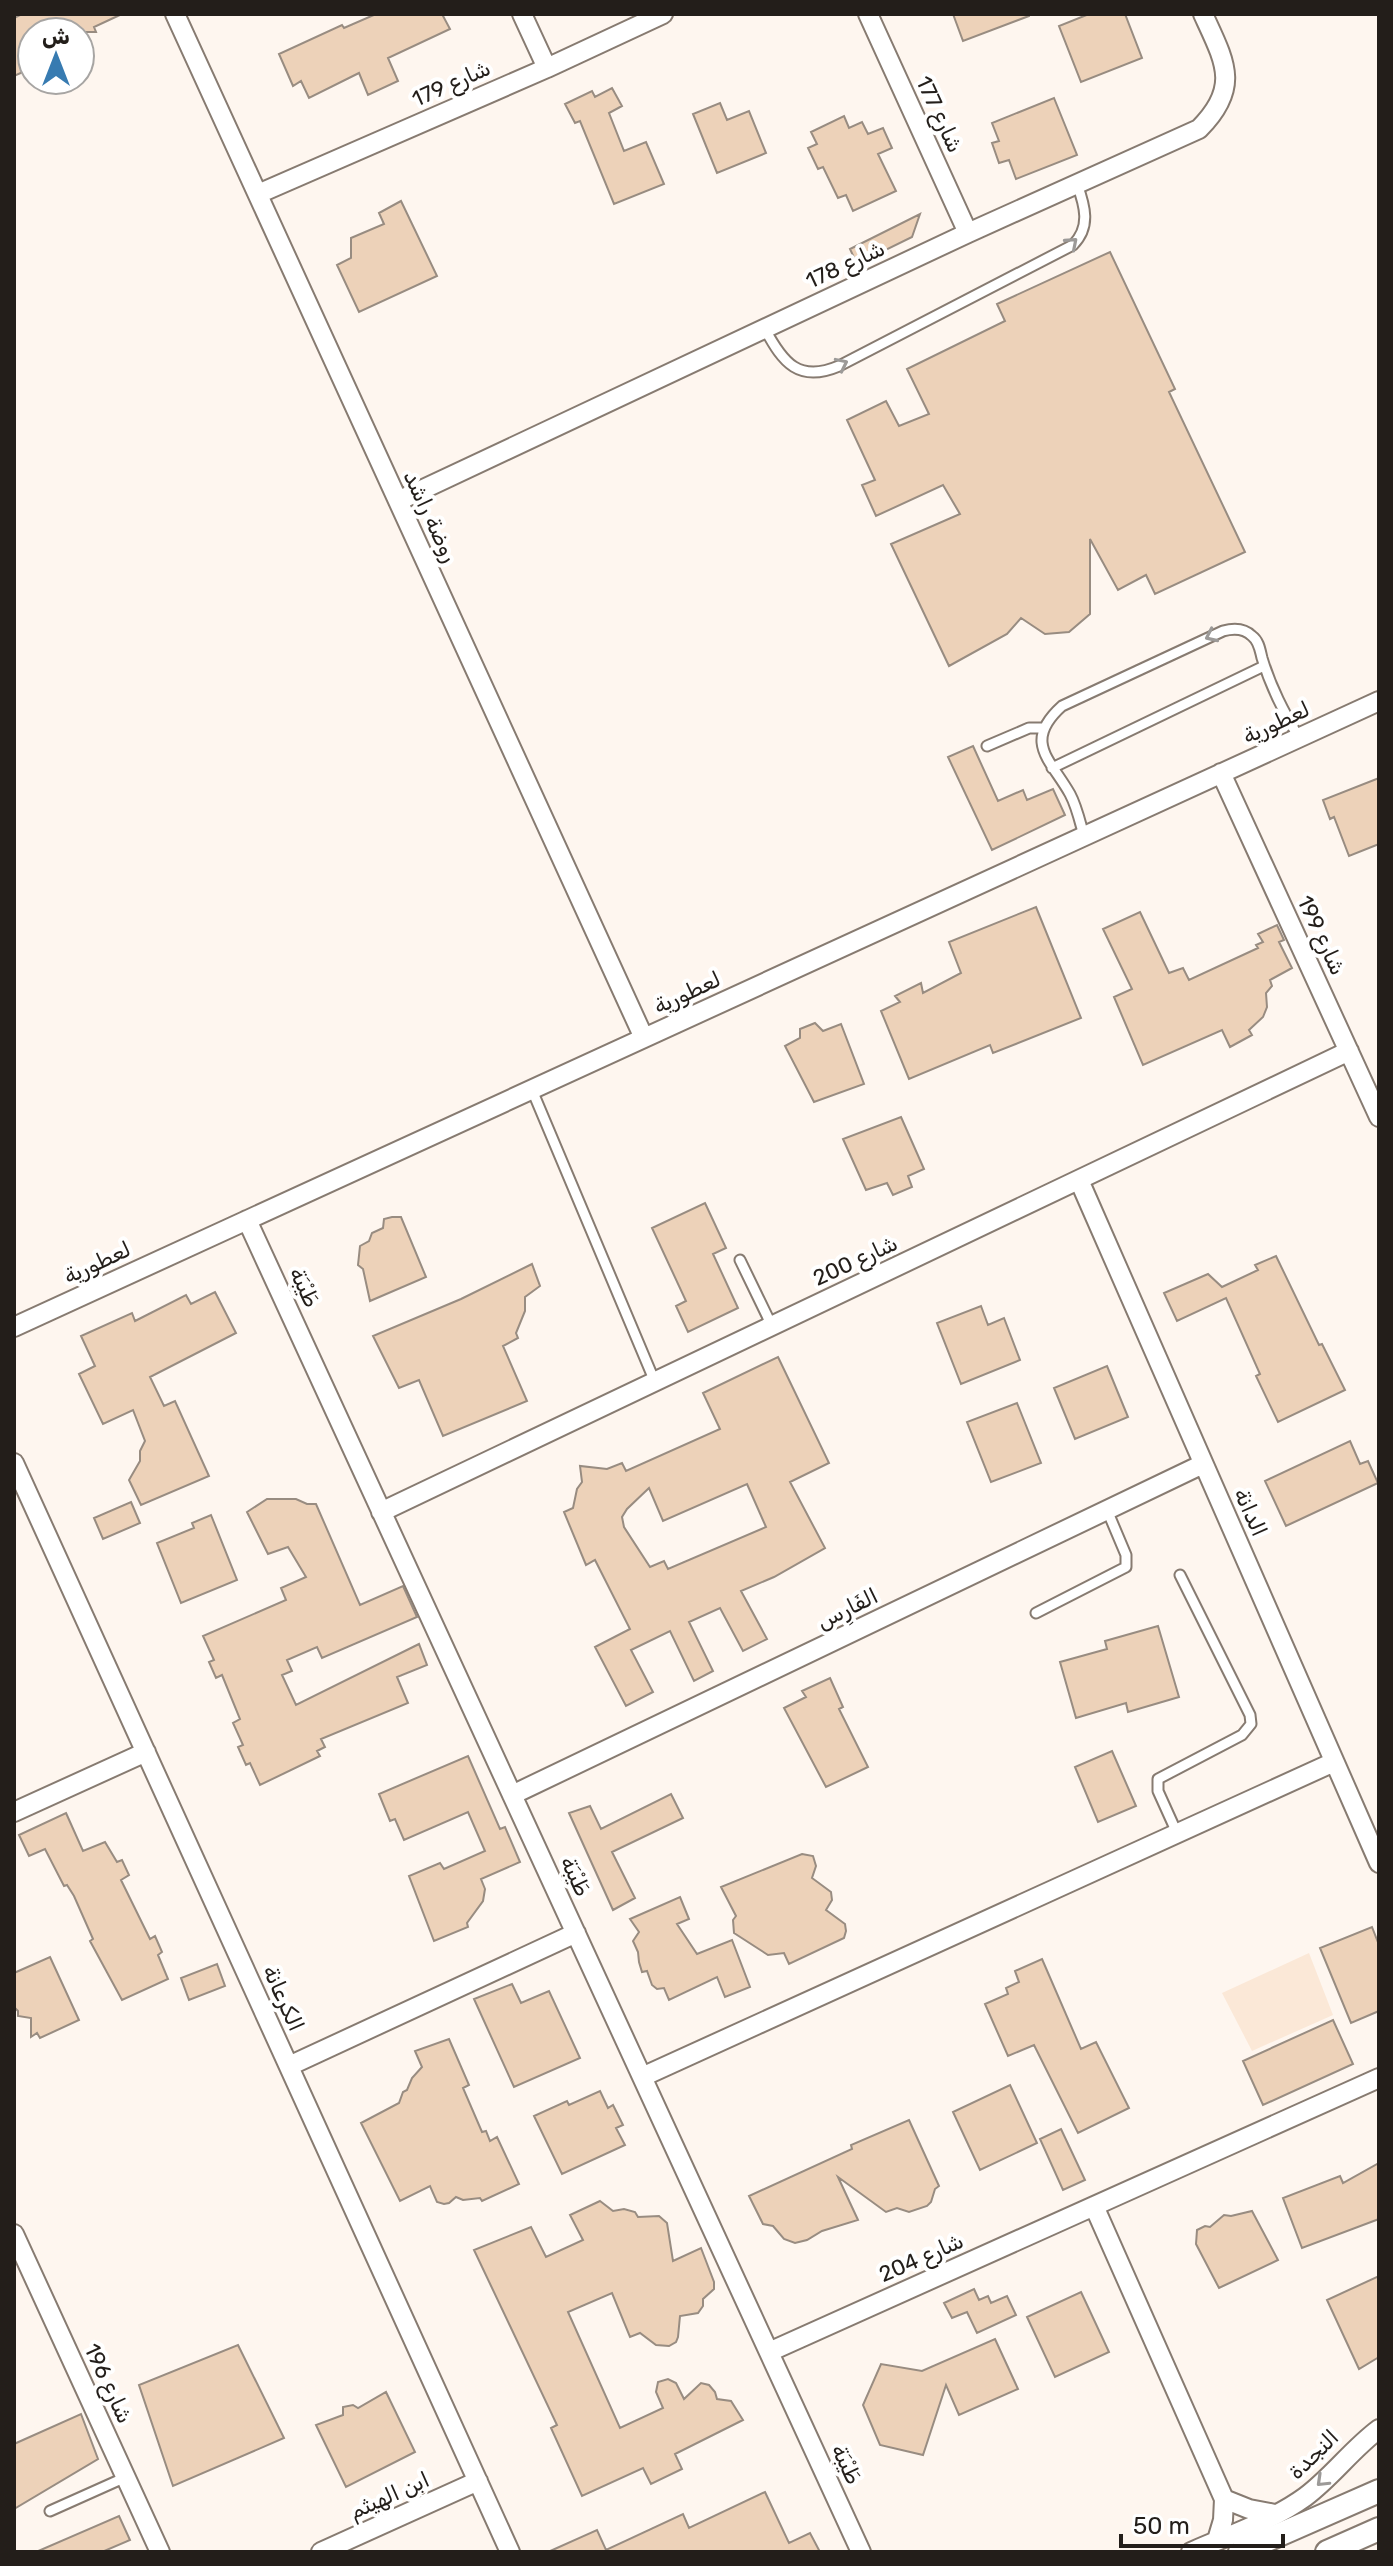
<svg xmlns="http://www.w3.org/2000/svg" width="1393" height="2566" font-family="Rubik,'Noto Naskh Arabic',sans-serif">
<style>
.built{fill:#fbe8d7}
.building{fill:#edd2b9;stroke:#988c81;stroke-width:2;fill-rule:evenodd}
.lines{fill:none;stroke-linecap:round;stroke-linejoin:round}
.service-casing{stroke:#877b71;stroke-width:13}
.minor-casing{stroke:#877b71;stroke-width:22}
.tertiary-casing{stroke:#877b71;stroke-width:26}
.service{stroke:#fff;stroke-width:9}
.minor{stroke:#fff;stroke-width:18}
.tertiary{stroke:#fff;stroke-width:22}
.oneway{stroke:#9c9a98}
.labels{text-anchor:middle;stroke-width:8;stroke-linejoin:round;paint-order:stroke}
.street-label{font-size:22px;fill:#231e1a;stroke:#fff}
</style>
<rect width="100%" height="100%" fill="#fef6ef"/>
<path class="built" d="M1309,1953L1333,2015L1252,2051L1222,1993Z"/>
<path class="building" d="M22,14H122L94,27L96,32H32V68L14,76V18Z
M376,14H442L450,29L388,58L398,81L368,95L359,73L309,98L301,81L293,86L279,54L342,25L344,28Z
M953,14H1029V16L963,41Z
M1089,14H1125L1142,58L1081,82L1059,26Z
M612,88L622,106L609,113L624,151L646,142L664,184L614,204L580,121L575,123L565,104L592,91L595,97Z
M1054,98L1077,155L1016,179L1009,160L999,163L992,143L999,141L992,123Z
M720,103L727,120L749,111L766,153L717,173L693,114Z
M844,116L849,128L862,122L868,134L883,128L892,148L878,154L896,191L853,211L846,195L838,198L823,167L818,169L808,148L817,144L811,132Z
M401,201L437,276L359,312L337,265L351,258V238L384,224L379,213Z
M920,214L912,237L857,264L850,249Z
M1110,252L1175,389L1169,392L1245,552L1155,594L1146,575L1118,590L1090,539V614L1069,632L1045,634L1021,618L1007,634L949,666L891,544L960,514L943,485L876,516L862,485L875,480L847,420L886,401L899,426L929,414L907,369L1005,321L997,304Z
M973,746L998,801L1023,790L1027,800L1053,789L1065,815L992,850L948,757Z
M1379,778V844L1349,856L1334,817L1330,819L1323,800Z
M1036,907L1081,1018L993,1053L990,1045L909,1079L881,1011L900,1002L895,996L921,983L923,993L961,973L949,942Z
M1140,912L1169,973L1183,968L1189,980L1258,948L1256,945L1263,942L1258,934L1277,925L1284,940L1279,942L1292,968L1270,980L1272,986L1266,993L1267,1007L1263,1017L1249,1030L1252,1035L1230,1047L1222,1030L1143,1065L1114,997L1132,989L1103,929Z
M815,1023L823,1031L841,1024L864,1084L814,1102L785,1046L800,1038V1029Z
M901,1117L924,1169L908,1176L912,1187L893,1195L887,1183L866,1190L843,1139Z
M705,1203L726,1248L713,1254L738,1308L688,1332L676,1306L686,1301L652,1228Z
M392,1217H401L426,1277L370,1301L363,1269L358,1265L360,1246L369,1241L372,1233L383,1228L384,1219Z
M1276,1256L1319,1345L1322,1344L1345,1390L1278,1422L1256,1376L1260,1374L1226,1298L1177,1321L1164,1293L1208,1274L1222,1287L1258,1270L1255,1265Z
M532,1264L540,1286L525,1297V1311L516,1333L518,1338L503,1346L527,1401L443,1436L419,1380L399,1388L373,1336L461,1299Z
M215,1292L236,1333L150,1377L164,1406L175,1401L209,1476L141,1505L129,1480L140,1461V1451L145,1441L133,1410L103,1424L79,1374L95,1366L81,1336L132,1313L135,1321L186,1295L191,1304Z
M981,1306L988,1325L1004,1318L1020,1360L961,1384L937,1323Z
M778,1357L829,1463L790,1482L825,1548L774,1577L741,1591L767,1639L743,1651L720,1608L689,1622L713,1671L694,1681L670,1631L631,1650L653,1692L626,1706L595,1647L630,1629L595,1560L586,1565L564,1512L573,1508L577,1489L582,1482L580,1466L607,1469L622,1463L626,1471L720,1429L703,1393ZM747,1484L766,1527L668,1569L664,1561L650,1567L624,1527L622,1517L627,1509L649,1488L663,1521Z
M1107,1366L1128,1417L1075,1439L1054,1388Z
M1017,1403L1041,1463L991,1482L967,1422Z
M1350,1441L1360,1464L1368,1461L1378,1483L1286,1526L1265,1481Z
M267,1499H296L307,1504H316L360,1605L403,1586L417,1617L322,1658L317,1647L287,1660L292,1671L282,1675L296,1705L419,1644L427,1665L397,1677L408,1703L321,1739L325,1747L317,1751L320,1756L260,1785L250,1763L246,1765L238,1747L243,1745L233,1723L240,1719L222,1675L216,1678L209,1662L214,1660L203,1636L286,1600L281,1588L306,1577L288,1547L268,1554L247,1512Z
M131,1502L140,1523L103,1539L94,1518Z
M211,1515L237,1580L181,1603L157,1543L194,1528L192,1523Z
M1158,1626L1179,1697L1128,1712L1126,1703L1076,1718L1060,1662L1107,1649L1105,1641Z
M830,1678L843,1707L839,1709L868,1767L826,1787L784,1708L806,1697L802,1691Z
M1112,1751L1136,1806L1098,1822L1075,1767Z
M468,1756L500,1829L505,1827L520,1862L481,1879L485,1889L483,1901L467,1923L468,1927L434,1941L409,1876L440,1863L444,1869L485,1851L468,1812L404,1840L395,1819L390,1821L379,1794Z
M671,1794L683,1818L612,1852L635,1898L613,1910L569,1813L590,1806L601,1829Z
M66,1813L83,1851L105,1842L117,1862L122,1860L129,1875L121,1880L150,1939L155,1936L162,1952L158,1955L168,1979L122,2000L90,1941L93,1939L74,1896L67,1885L64,1886L45,1849L29,1856L19,1835Z
M802,1854L813,1856L816,1866L812,1878L831,1892L832,1900L826,1910L845,1924L846,1931L844,1938L789,1964L784,1953L768,1955L734,1933L733,1920L736,1916L721,1887Z
M680,1897L689,1919L677,1924L697,1954L732,1940L750,1987L725,1997L717,1977L669,2000L664,1988L657,1989L652,1985L647,1971L642,1972L639,1962L638,1952L633,1941L639,1932L630,1919Z
M1372,1927L1379,1945V2011L1351,2023L1320,1948Z
M50,1957L79,2020L40,2038L37,2033L31,2037V2018L18,2016V2011L14,2007V1973Z
M1042,1959L1081,2049L1096,2042L1129,2108L1078,2133L1034,2045L1008,2056L985,2004L1008,1994L1006,1988L1019,1982L1015,1971Z
M217,1964L225,1986L189,2000L181,1978Z
M512,1984L521,2003L549,1991L580,2058L514,2087L474,1999Z
M1333,2020L1353,2064L1263,2105L1243,2061Z
M449,2039L469,2085L463,2088L482,2132L486,2131L490,2141L497,2137L519,2184L482,2201L480,2198L463,2200L456,2197L449,2203L444,2204L437,2202L430,2186L400,2201L361,2123L399,2103L403,2092L407,2090L412,2078L422,2067L415,2051Z
M1010,2085L1037,2143L980,2170L953,2112Z
M600,2091L608,2108L613,2105L623,2125L616,2128L625,2145L562,2174L534,2116L567,2101L569,2105Z
M909,2120L939,2186L935,2189L931,2202L927,2206L909,2212L897,2208L886,2212L838,2177L858,2220L822,2231L807,2240L795,2243L784,2239L773,2226L763,2224L749,2196L852,2149L851,2145Z
M1061,2129L1085,2180L1063,2190L1040,2139Z
M1379,2163V2219L1302,2248L1283,2198L1340,2176L1343,2183Z
M600,2201L613,2211L624,2209L635,2212L638,2217L659,2216L667,2223L673,2261L701,2248L714,2282V2289L703,2299V2306L698,2313L680,2316L678,2337L676,2342L669,2346L656,2345L640,2333L630,2337L612,2293L568,2312L620,2428L663,2408L656,2392L658,2382L668,2379L676,2383L684,2399L701,2383L709,2385L715,2392L717,2399L731,2401L743,2420L675,2454L682,2469L651,2484L643,2468L582,2496L551,2428L557,2425L474,2250L531,2227L546,2257L583,2240L570,2215Z
M1252,2211L1278,2260L1219,2288L1196,2244L1197,2230L1205,2226L1210,2227L1224,2215L1231,2216Z
M1379,2276V2357L1359,2369L1327,2300Z
M974,2289L979,2300L988,2296L991,2303L1007,2296L1016,2315L977,2333L967,2312L952,2318L944,2303Z
M1081,2292L1109,2352L1055,2377L1027,2317Z
M995,2339L1018,2389L959,2415L946,2385L923,2455L880,2445L863,2405L881,2364L922,2371Z
M238,2345L284,2438L173,2486L139,2385Z
M386,2392L415,2452L346,2487L316,2425L343,2415V2407L353,2405L358,2408Z
M81,2414L98,2459L14,2509V2444Z
M765,2492L789,2543L810,2533L820,2552H548L597,2530L606,2550L683,2514L689,2528Z
M119,2516L130,2540L102,2552H36Z"/>
<g class="lines">
<defs>
<path id="service" d="M765,329C783,363 799,383 839,366L1073,245C1091,227 1085,206 1077,184
M987,746L1029,728H1044
M1052,768L1264,666
M1084,836C1080,822 1077,807 1070,794C1051,760 1022,742 1062,706L1223,631C1234,628 1244,628 1252,636C1259,641 1260,650 1262,658C1271,688 1284,712 1299,738
M532,1090L655,1382
M740,1260L772,1326
M1036,1613L1126,1567V1555L1107,1510
M1177,1833L1158,1791V1779L1242,1735L1251,1724L1250,1715L1180,1575
M50,2511L126,2477"/>
<path id="minor" d="M175,14L644,1038
M522,14L547,68
M868,14L968,233
M258,194L547,68L663,14
M398,501L968,233L1199,129C1241,87 1225,62 1203,14
M1221,773L1379,1117
M1079,1180L1379,1863
M247,1220L861,2552
M14,1327L1379,701
M14,1463L510,2552
M381,1512L1349,1051
M512,1795L1203,1464
M14,1812L146,1752
M289,2066L576,1933
M642,2077L1334,1762
M1094,2206L1224,2499L1223,2520L1217,2540
M14,2234L160,2552
M769,2352L1379,2078
M1224,2499L1249,2509L1275,2514
M321,2552L478,2481
M1191,2552C1229,2535 1272,2521 1305,2497C1332,2477 1352,2449 1379,2429"/>
<path id="tertiary" d="M1240,2552L1379,2491
M1327,2552L1379,2529"/>
</defs>
<use href="#service" class="service-casing"/>
<use href="#minor" class="minor-casing"/>
<use href="#tertiary" class="tertiary-casing"/>
<use href="#service" class="service"/>
<use href="#minor" class="minor"/>
<use href="#tertiary" class="tertiary"/>
</g>
<defs><path id="oneway-chevron" d="M-2-3.5L2.5 0L-2 3.5" fill="none" stroke-width="1.6" stroke-linecap="round" stroke-linejoin="round" transform="scale(2)"/></defs>
<g class="oneway">
<use href="#oneway-chevron" transform="translate(1072 243) rotate(-41)"/>
<use href="#oneway-chevron" transform="translate(842 364) rotate(-26)"/>
<use href="#oneway-chevron" transform="translate(1211 636) rotate(155)"/>
<use href="#oneway-chevron" transform="translate(1322 2481) rotate(136)"/>
</g>
<g class="labels">
<g class="street-label">
<text transform="translate(451 83) rotate(-24)" y="8">شارع 179</text>
<text transform="translate(940 114) rotate(65)" y="8">شارع 177</text>
<text transform="translate(845 264) rotate(-25)" y="8">شارع 178</text>
<text transform="translate(431 516) rotate(65)" y="8">روضة راشد</text>
<text transform="translate(1276 722) rotate(-25)" y="8">لعطورية</text>
<text transform="translate(1322 935) rotate(65)" y="8">شارع 199</text>
<text transform="translate(687 992) rotate(-25)" y="8">لعطورية</text>
<text transform="translate(855 1260) rotate(-25)" y="8">شارع 200</text>
<text transform="translate(97 1262) rotate(-25)" y="8">لعطورية</text>
<text transform="translate(305 1287) rotate(65)" y="8">طَيْبَة</text>
<text transform="translate(1251 1512) rotate(66)" y="8">الدانة</text>
<text transform="translate(847 1608) rotate(-26)" y="8">الفَارِس</text>
<text transform="translate(576 1876) rotate(65)" y="8">طَيْبَة</text>
<text transform="translate(284 1998) rotate(66)" y="8">الكرعانة</text>
<text transform="translate(921 2257) rotate(-24)" y="8">شارع 204</text>
<text transform="translate(109 2383) rotate(65)" y="8">شارع 196</text>
<text transform="translate(1313 2454) rotate(-44)" y="8">النجدة</text>
<text transform="translate(847 2464) rotate(65)" y="8">طَيْبَة</text>
<text transform="translate(389 2495) rotate(-24)" y="8">ابن الهيثم</text>
</g>
</g>
<rect width="1393" height="2566" fill="none" stroke="#231e1a" stroke-width="32"/>
<g transform="translate(56 56)"><circle r="38" fill="#ffffff" stroke="#a7a5a3" stroke-width="2"/>
<path d="M0-6L14 30L0 20L-14 30Z" fill="#377bb1"/>
<text y="-12" font-size="22" font-weight="bold" text-anchor="middle" fill="#231e1a">ش</text>
</g>
<path d="M1121 2534v12h162v-12" fill="none" stroke="#231e1a" stroke-width="4"/>
<text x="1133" y="2534" font-size="24" fill="#231e1a" stroke="#ffffff" stroke-width="6" paint-order="stroke">50 m</text>
</svg>
